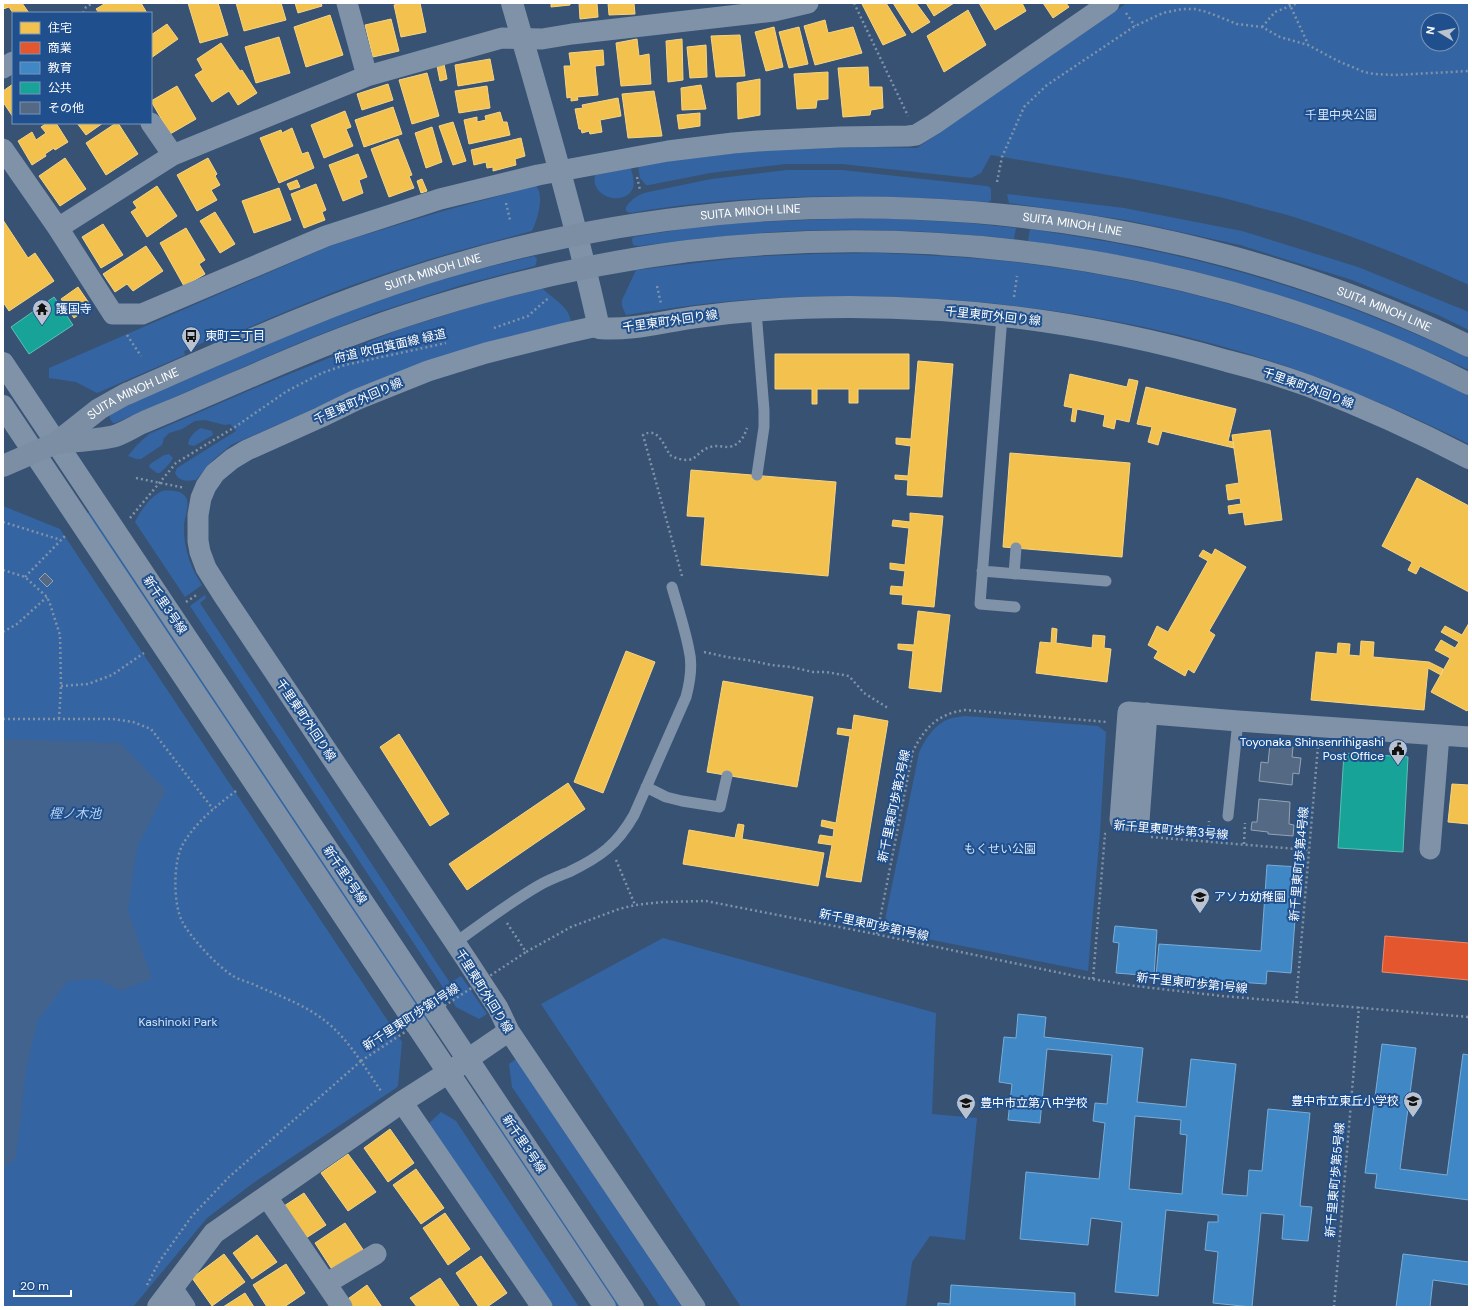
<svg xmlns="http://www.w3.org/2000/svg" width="1472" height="1310" font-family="'DM Sans','Noto Sans JP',sans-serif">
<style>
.green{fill:#3465a2;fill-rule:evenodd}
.water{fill:#42638e}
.homes{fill:#f2c14e;stroke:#f6d483}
.shops{fill:#e4572e;stroke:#ec896d}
.schools{fill:#3f88c5;stroke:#79acd6;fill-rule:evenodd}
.public{fill:#17a398;stroke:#5dbfb7}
.building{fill:#546983;stroke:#94a3b6}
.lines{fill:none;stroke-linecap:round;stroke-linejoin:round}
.path{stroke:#7f92a8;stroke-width:2.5;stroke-dasharray:2 3;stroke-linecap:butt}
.service{stroke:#7f92a8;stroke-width:11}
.minor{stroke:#7f92a8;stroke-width:21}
.tertiary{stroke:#7f92a8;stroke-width:22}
.secondary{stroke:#7b8ea4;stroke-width:22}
.path-bridge{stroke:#7f92a8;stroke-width:2.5;stroke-dasharray:2 3;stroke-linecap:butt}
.labels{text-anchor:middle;stroke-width:4;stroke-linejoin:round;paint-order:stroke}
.park-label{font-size:12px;fill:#d2e3f9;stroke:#1f4f8c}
.street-label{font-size:12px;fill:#fff;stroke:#1f4f8c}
.poi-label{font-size:12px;fill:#fff;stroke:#1f4f8c;text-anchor:start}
.water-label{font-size:13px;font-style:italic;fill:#b8d3f3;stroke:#1f4f8c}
</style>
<rect width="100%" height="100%" fill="#385274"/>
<path class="green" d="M1127,3H1469V285C1412,259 1353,236 1294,217C1278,212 1262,209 1247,204C1162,182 1076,170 991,155L981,173L971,178L842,164H786L710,173L649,185H646L640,178L638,166L694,157L785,149L871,147L917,148ZM1428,20H1452V44H1428Z
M631,168C632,174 636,184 632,190C623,206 590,197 595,175Z
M787,170H842L986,186L990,187L991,190V200L988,202C868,193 748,193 630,213L626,211V207C631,200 636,196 644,193L711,179Z
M536,186C545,195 537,221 532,231C492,242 451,252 412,265C343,286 277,315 211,344L209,340L184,351L185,355L97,393L76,382L49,378V368L332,245L443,211Z
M1007,194L1124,208L1242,231L1358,267L1469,312V330L1438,315L1352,280L1240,245L1126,220L1009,203Z
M834,219H898L969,223L1016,228L1014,239C955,233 895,229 835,230C769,230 703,238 638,246L633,245L632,240L633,237L695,227L752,222Z
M1030,229C1075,236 1120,243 1164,253C1269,276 1371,312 1469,358V370C1388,333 1305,301 1219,278C1156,261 1093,250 1028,241Z
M879,253C924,255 969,257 1014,262C1171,280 1327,325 1469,396V444C1413,416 1356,392 1297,370C1140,314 961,291 795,297C738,299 682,306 626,315L622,306V300L636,270L747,257L814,254Z
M534,256L537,259L536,264L535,266L462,285L375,313L299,343L115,423H113L110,419V414L114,411L296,332L373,302L459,274Z
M541,289H543C554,300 569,306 571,322L350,393L231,445L213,460L196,480C187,481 179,482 175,473L177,468L236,431L230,424L225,425L205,420L195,421L182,429L169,433L164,438L162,445L141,459H136L128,456L137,445L149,434L255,388L398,330L487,302Z
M201,428L212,431L213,435L194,446L189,445L188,444C189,437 195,431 201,428Z
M169,454L173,458L170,463L160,473H157L149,467L150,464L164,455Z
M162,491C170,490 184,490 187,500C189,507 185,517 184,524C183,547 190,567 202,585L185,597L135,522C140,511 151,496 162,491Z
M3,506L60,529L402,1042L398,1086L396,1088L256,1181L207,1218L133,1307H3Z
M89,512H92L431,1023L428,1025L87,514Z
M205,595L206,598L200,603L450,983L461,976L487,1014L479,1019L456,1007L190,606Z
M965,716L1098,726L1106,732L1100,832L1088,971L892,932L885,920L919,753C924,740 935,724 949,719C954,717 960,717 965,716Z
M663,938L936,1013L932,1114L977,1118L965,1240L930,1236L912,1262L906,1307H741L541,1004Z
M517,1058L682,1307H660L512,1087L509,1064Z
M483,1104H486L622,1307H616L481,1106Z
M441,1112L456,1121L579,1307H551L427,1125Z"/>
<path class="water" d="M3,739L120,743L166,790L137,847L128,911L152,978L121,991L98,979L68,981L38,1020L26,1069L16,1158L3,1169Z"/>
<path class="homes" d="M3,3H22L29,13H13L9,7L3,9Z
M106,3H141L147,13H99L96,9Z
M188,3H218L228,35L200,43Z
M236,3H281L286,20L244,31Z
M295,3H321L322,6L298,13Z
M403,3H420L426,32L401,37L394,5Z
M545,3H570V5L551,7V3Z
M579,3H597L598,17L580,19Z
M608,3H634L635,14L609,15Z
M863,3H886L906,35L883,45L862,4Z
M893,3H916L930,22L912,33Z
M926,3H954L934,16Z
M979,3H1022L1026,11L995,30Z
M1043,3H1066L1069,7L1053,18Z
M968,10L986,45L944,72L927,36Z
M330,15L343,55L306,67L294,27Z
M391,19L399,51L373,57L365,25Z
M825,20L828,33L853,27L862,53L815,65L804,26Z
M167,24L178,39L151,58V35Z
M774,27L783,67L766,71L755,32Z
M799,27L808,64L789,68L779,32Z
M740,35L745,76L716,77L711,36Z
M279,37L290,73L256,83L245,47Z
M637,39L639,56L649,54L651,84L621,86L616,43Z
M682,39L683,80L668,82L666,41Z
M221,43L240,71L242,70L257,93L238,105L229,91L212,102L195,75L203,70L197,59Z
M706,45L707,77L690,78L687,47Z
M603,50L604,65L595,66L598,95L577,97L578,100L571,101V97L567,98L564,66H571L569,53Z
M490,59L494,80L458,86L455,65Z
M444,64L447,79L440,81L437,66Z
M868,67L869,87H882L883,108L871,110L870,115L843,117L838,68Z
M828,72V99L817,100L816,108L797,109L794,74Z
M427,73L439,116L412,124L399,80Z
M760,79V115L738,119L737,83Z
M13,84V117L3,102V91Z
M388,84L393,100L362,110L357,94Z
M701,85L706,109L682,110L681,88Z
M177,86L196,119L170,134L151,101Z
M487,86L490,108L459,113L455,91Z
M654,91L662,136L628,138L622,94Z
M618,98L621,116L600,120L602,132L590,134L589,131L582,133L581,129H579L575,109L583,108L582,105Z
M393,107L402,134L364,147L355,120Z
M345,111L351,127L346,129L353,146L324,158L311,125Z
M500,112L503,122H507L510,135L469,144L464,120L477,117V122L486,120L485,116Z
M700,113V126L679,129L677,115Z
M453,122L466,161L453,165L439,126Z
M47,123H56L68,142L55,150L54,148L45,154L46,156L32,165L18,141L32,132L36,140L46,133L41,127Z
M77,123H103L86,135Z
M116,123H118L138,154L106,175L86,143Z
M432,127L442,162L426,168L415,133Z
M292,128L302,154L308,152L314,168L279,183L260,138L281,130L282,133Z
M521,138L525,156L515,159L516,165L493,171V167L487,168L486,162L474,165L471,150Z
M398,139L412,175L409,176L414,188L389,197L371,149Z
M358,154L367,177L359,180L363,193L343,201L329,165Z
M65,158L86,189L60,206L39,176Z
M208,158L217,174L215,176L220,185L211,190L217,200L197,211L177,175Z
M422,179L427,191L421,193L417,181Z
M297,180L300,187L290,190L287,184Z
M316,184L326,210L322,212L325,220L304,228L291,194Z
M157,186L177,216L147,237L131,212L137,208L133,202Z
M279,188L291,220L254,233L242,201Z
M215,212L235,244L220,253L200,221Z
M3,220L28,258L35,253L54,281L9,311L3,302Z
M103,224L123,255L101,268L82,237Z
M186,228L205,260L199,264L205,274L184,286L160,243Z
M146,246L163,271L133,291L127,284L115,292L103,274Z
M78,287L91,306L74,318L61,299Z
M775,354H909V389H858V403H849V389H817V404H812V389H775Z
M918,361L953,364L942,497L907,495L908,480L895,479V475L908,476L911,446L896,444V438L911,439Z
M1070,374L1127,387L1129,379L1138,381L1129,422L1116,419L1114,429L1103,426L1105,415L1077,409L1075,422L1071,421L1073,408L1064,406Z
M1146,387L1236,409L1228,441L1233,442L1234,448L1162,431L1158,445L1148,442L1152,427L1137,424Z
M1270,430L1282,520L1245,525L1243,512L1229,514L1228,506L1241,504L1240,498L1228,500L1226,485L1239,483L1232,435Z
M1010,453L1130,463L1122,557L1003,547Z
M691,470L836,482L828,576L701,565L705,517L687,516Z
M1417,478L1469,506V592L1420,566L1416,574L1408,570L1412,562L1382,546Z
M910,513L943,516L934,607L902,604L903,595L890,594L891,586L903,587L905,571L890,569V563L905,565L909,528L892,526L893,520L910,522Z
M1215,549L1246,567L1209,631L1215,635L1194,673L1188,669L1185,676L1154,658L1158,651L1148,645L1157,626L1168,632L1208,561L1199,556L1203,550L1212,555Z
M918,611L950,615L941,692L909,688L913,651L898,649V644L914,645Z
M1469,623V708L1467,711L1431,692L1450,658L1435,650L1441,640L1455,648L1459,642L1441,632L1445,626L1462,635Z
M1052,628L1057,629L1056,643L1092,648L1093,635L1105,636L1104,648L1111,649L1107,682L1036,673L1040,642L1051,643Z
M1361,641L1374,642L1373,657L1429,662L1443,669L1441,675L1428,668L1424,710L1311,700L1316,652L1337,654L1338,643L1350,644L1349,655L1360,656Z
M626,651L655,662L603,793L574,782Z
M723,681L813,697L797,787L707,772Z
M854,715L888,721L861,882L826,877L832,845L818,843L820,835L833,837L834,829L821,826L822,820L836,823L850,736L837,734L838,728L852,730Z
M399,734L449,814L430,826L380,747Z
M568,783L585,809L467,890L449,864Z
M1452,784L1469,785V824L1448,822Z
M738,824L744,825L742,839L824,853L818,886L683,864L689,830L735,838Z
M390,1129L414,1163L388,1182L364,1148Z
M348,1154L376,1192L348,1211L321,1173Z
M416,1169L444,1208L421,1224L393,1185Z
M304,1193L326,1225L306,1238L284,1206Z
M445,1213L470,1249L448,1265L423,1228Z
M345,1223L364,1251L333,1271L315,1243Z
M257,1235L277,1262L252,1279L233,1253Z
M224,1254L245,1282L212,1306L192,1278Z
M481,1256L507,1293L487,1307H479L456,1273Z
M286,1264L305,1293L284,1307H267L253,1285Z
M440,1278L460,1307H417L410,1298Z
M367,1285L382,1307H349L345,1301Z
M245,1293L254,1307H223Z"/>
<path class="shops" d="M1385,936L1469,943V980L1382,972Z"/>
<path class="schools" d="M1267,865L1299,867L1291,973L1267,971L1266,984L1156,976L1159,944L1261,951Z
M1115,926L1157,930L1154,976L1116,973L1119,943L1113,942Z
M1018,1014L1046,1017L1044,1037L1143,1048L1137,1102L1186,1107L1191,1059L1236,1064L1222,1194L1247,1196L1249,1170L1262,1171L1268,1109L1310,1113L1300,1206L1312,1207L1308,1241L1282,1239L1284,1215L1261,1213L1252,1307L1213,1303L1218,1252L1205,1250L1208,1222H1218V1215L1166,1210L1158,1296L1115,1292L1122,1222L1091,1218L1088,1245L1020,1239L1026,1172L1099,1179L1105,1123L1093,1121L1095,1103L1107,1104L1112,1055L1047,1049L1040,1123L1008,1120L1012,1084L999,1082L1004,1037L1016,1038ZM1135,1116L1181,1120L1180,1134L1187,1135L1182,1194L1129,1189Z
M1382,1044L1416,1048L1400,1169L1447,1175L1463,1054L1469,1055V1200L1375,1188L1377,1174L1365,1173Z
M1403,1254L1469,1262V1285L1433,1280L1430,1307H1396Z
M951,1285L1075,1293V1307H938V1303L950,1304Z"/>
<path class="public" d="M54,297L73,325L29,354L11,327Z
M1344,753L1408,757L1403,852L1338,848Z"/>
<path class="building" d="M45,573L53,581L47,587L39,579Z
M1270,744L1293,747L1292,757L1301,758L1299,774L1293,773L1292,785L1259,781L1261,762L1268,763Z
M1259,799L1290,802L1289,824L1294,825L1293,836L1268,834V832L1251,830L1252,822H1257Z"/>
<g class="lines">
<path class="path" d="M854,3L908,116
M1289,3L1308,44
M83,13L86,7L93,3
M1126,13L1135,26
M1262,27L1275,12L1298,3
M637,177L640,190
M997,182L1002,157L1024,107L1047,85L1135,26L1163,13L1182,9H1195L1207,12L1237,24L1262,27L1280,37L1308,45L1338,61L1364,72L1374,74L1395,75L1469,71
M506,203L510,220
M657,286L661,304
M1014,297L1017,276
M494,328L528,316L546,300L550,298
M190,330L196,342
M127,335L141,356
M136,478L185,488
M130,518L176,463L235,427L287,391L322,373L345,365L446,343
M3,522L61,540
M3,570L25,577L47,597L50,604L60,635L61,686L59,719
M682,576L643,435C658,426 664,446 670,455C676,459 688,462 694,458C699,454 703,449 710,447C716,445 722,447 728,447C739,446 744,437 747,428
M25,577L65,536
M186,602L198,594
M3,632L17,624L47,597
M704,652L727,657L753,661L771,665L791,667L813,672H826L849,676L864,693L888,708
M61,686L88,684L112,675L144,653
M3,719H113L133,722L151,729L213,809
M236,791C216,806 196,822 183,844C173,861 173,903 182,921C189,936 218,967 233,976C240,980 248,982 255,985C277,995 300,1003 320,1017C347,1036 363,1065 381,1091
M1151,837L1309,850
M1207,842L1209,821
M1244,844L1245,823
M616,860L635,905
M507,923L526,952L571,927L619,909L635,905L663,902L706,901L870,933L1080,977L1135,986L1222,996L1469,1017
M877,934L913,751C925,727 938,714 965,710L1107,722
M1093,979L1105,834H1106
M1296,1003L1318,746
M147,1285L159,1262L192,1216L229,1177L361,1061
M1334,1307L1359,1007"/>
<path class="service" d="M756,311L764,410V427L757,475
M1002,316L980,604L1015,607
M982,571L1106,581
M1014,574L1016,548
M646,787L666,797L682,801L720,807L727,776
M1228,816L1238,721
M455,943C482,923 509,903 538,886C548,880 559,876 569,872C600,857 617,845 634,815L686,697C690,682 693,666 689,650C685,629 678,608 672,587"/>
<path class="minor" d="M347,3L367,76
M3,68L13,62
M151,123L173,155
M3,149L58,228L113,314H142L326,236L440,199L538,175L668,151L733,143L758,141L840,137L908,136L916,135L934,124L1109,3
M58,228L173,155L367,76L502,38L542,39L572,34L774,11L808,3
M599,328L593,327L566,333L486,353L428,371L358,399L321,417L247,450L232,459L215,473L206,486L201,498L198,515V541L200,552L206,568L223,595L466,959L498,1008L509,1031L695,1307
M1147,713L1139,821L1120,820L1128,712L1238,721L1469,737
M1430,849L1439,735
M468,1059L509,1031
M402,1102L542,1307
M267,1197L342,1307
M327,1283L376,1254
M172,1288L185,1307"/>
<path class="tertiary" d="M512,3C543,111 575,219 599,328C632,331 665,321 697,317C748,310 799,307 850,307C977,307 1105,326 1227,361C1255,368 1282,376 1309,386C1364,407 1417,431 1469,458
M3,363L633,1307
M3,406L605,1307
M158,1307L214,1233L402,1102L460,1065"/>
<g class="secondary">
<path d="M57,443C74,441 99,440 115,436C124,433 133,427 142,423C160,415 178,408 196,400C266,370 336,338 408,315C499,285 592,263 688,251C953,220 1230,264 1469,384"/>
<path id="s1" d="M3,466L56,443L99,409L124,395C236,346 346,295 464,262C793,168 1160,195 1469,346"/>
</g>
<path class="path-bridge" d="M361,1061L526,952"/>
</g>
<defs>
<symbol id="temple-pin" viewBox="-11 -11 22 30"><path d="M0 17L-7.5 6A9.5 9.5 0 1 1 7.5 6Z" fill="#b9c2ce" stroke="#1f4f8c"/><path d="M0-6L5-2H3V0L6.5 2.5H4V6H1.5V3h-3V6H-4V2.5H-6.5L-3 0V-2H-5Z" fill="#111"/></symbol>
<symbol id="bus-pin" viewBox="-11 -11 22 30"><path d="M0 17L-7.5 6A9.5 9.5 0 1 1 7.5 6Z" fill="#b9c2ce" stroke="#1f4f8c"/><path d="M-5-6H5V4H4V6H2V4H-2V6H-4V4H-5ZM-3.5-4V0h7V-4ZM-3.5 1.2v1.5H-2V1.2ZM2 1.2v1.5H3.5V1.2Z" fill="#111"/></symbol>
<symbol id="civic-pin" viewBox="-11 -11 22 30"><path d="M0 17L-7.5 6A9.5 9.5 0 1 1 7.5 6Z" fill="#b9c2ce" stroke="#1f4f8c"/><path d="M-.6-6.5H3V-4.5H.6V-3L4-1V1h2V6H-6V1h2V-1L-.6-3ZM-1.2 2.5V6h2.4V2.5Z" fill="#111"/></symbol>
<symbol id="school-pin" viewBox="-11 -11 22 30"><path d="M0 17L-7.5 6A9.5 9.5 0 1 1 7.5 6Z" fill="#b9c2ce" stroke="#1f4f8c"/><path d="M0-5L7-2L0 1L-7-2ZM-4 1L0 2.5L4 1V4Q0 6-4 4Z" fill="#111"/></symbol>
</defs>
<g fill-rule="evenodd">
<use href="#temple-pin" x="31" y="298" width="22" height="30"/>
<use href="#bus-pin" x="180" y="325" width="22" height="30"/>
<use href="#civic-pin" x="1387" y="738" width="22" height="30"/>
<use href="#school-pin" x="1189" y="886" width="22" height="30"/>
<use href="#school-pin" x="1402" y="1090" width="22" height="30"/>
<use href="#school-pin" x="955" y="1092" width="22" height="30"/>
</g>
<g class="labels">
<g class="park-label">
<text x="1341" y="119">千里中央公園</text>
<text x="1000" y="853">もくせい公園</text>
<text x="178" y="1026">Kashinoki Park</text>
</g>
<g class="street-label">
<text dy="4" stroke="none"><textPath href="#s1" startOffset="798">SUITA MINOH LINE</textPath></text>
<text dy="4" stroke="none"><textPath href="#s1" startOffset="1121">SUITA MINOH LINE</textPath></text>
<text dy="4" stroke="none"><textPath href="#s1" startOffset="474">SUITA MINOH LINE</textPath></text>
<text dy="4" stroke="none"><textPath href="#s1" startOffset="1445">SUITA MINOH LINE</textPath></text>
<text transform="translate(993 316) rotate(6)" y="4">千里東町外回り線</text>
<text transform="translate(670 321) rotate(-8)" y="4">千里東町外回り線</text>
<text transform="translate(390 346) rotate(-13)" y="4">府道 吹田箕面線 緑道</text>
<text transform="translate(1308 388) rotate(20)" y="4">千里東町外回り線</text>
<text dy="4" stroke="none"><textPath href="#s1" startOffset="150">SUITA MINOH LINE</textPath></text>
<text transform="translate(358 401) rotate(-24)" y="4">千里東町外回り線</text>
<text transform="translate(165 605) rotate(56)" y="4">新千里3号線</text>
<text transform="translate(306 720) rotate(56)" y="4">千里東町外回り線</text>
<text transform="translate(894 806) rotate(-78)" y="4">新千里東町歩第2号線</text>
<text transform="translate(1171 830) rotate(5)" y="4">新千里東町歩第3号線</text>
<text transform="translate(1299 864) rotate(-85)" y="4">新千里東町歩第4号線</text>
<text transform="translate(345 875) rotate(56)" y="4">新千里3号線</text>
<text transform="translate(874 925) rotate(12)" y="4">新千里東町歩第1号線</text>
<text transform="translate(1192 983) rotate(6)" y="4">新千里東町歩第1号線</text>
<text transform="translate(484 991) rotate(58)" y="4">千里東町外回り線</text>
<text transform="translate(411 1017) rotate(-33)" y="4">新千里東町歩第1号線</text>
<text transform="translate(524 1144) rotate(56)" y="4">新千里3号線</text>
<text transform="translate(1335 1180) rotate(-85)" y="4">新千里東町歩第5号線</text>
</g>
<g class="poi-label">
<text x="56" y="313">護国寺</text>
<text x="205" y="340">東町三丁目</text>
<text x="1384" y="746" text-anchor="end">Toyonaka Shinsenrihigashi<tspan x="1384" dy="14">Post Office</tspan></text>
<text x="1214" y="901">アソカ幼稚園</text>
<text x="1399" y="1105" text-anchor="end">豊中市立東丘小学校</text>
<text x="980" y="1107">豊中市立第八中学校</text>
</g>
<g class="water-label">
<text x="75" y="818">樫ノ木池</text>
</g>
</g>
<rect width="1472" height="1310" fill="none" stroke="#ffffff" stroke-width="8"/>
<rect x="12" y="12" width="140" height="112" fill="#1f4f8c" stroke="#7995ba"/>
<rect x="20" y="22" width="20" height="12" fill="#f2c14e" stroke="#7995ba"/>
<text x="48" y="32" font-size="12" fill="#ffffff">住宅</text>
<rect x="20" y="42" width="20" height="12" fill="#e4572e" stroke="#7995ba"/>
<text x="48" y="52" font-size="12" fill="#ffffff">商業</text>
<rect x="20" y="62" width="20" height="12" fill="#3f88c5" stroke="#7995ba"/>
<text x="48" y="72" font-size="12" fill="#ffffff">教育</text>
<rect x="20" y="82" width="20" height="12" fill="#17a398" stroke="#7995ba"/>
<text x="48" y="92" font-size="12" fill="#ffffff">公共</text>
<rect x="20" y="102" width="20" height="12" fill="#546983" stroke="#7995ba"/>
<text x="48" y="112" font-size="12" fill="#ffffff">その他</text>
<g transform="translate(1440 32) rotate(280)"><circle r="19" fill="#1f4f8c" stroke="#7995ba"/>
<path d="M0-3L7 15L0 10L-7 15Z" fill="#b9c2ce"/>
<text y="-6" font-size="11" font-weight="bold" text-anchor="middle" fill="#ffffff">N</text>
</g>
<path d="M14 1290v6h57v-6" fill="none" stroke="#ffffff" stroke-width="2"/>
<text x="20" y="1290" font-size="12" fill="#ffffff" stroke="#1f4f8c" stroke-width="3" paint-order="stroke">20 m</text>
</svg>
